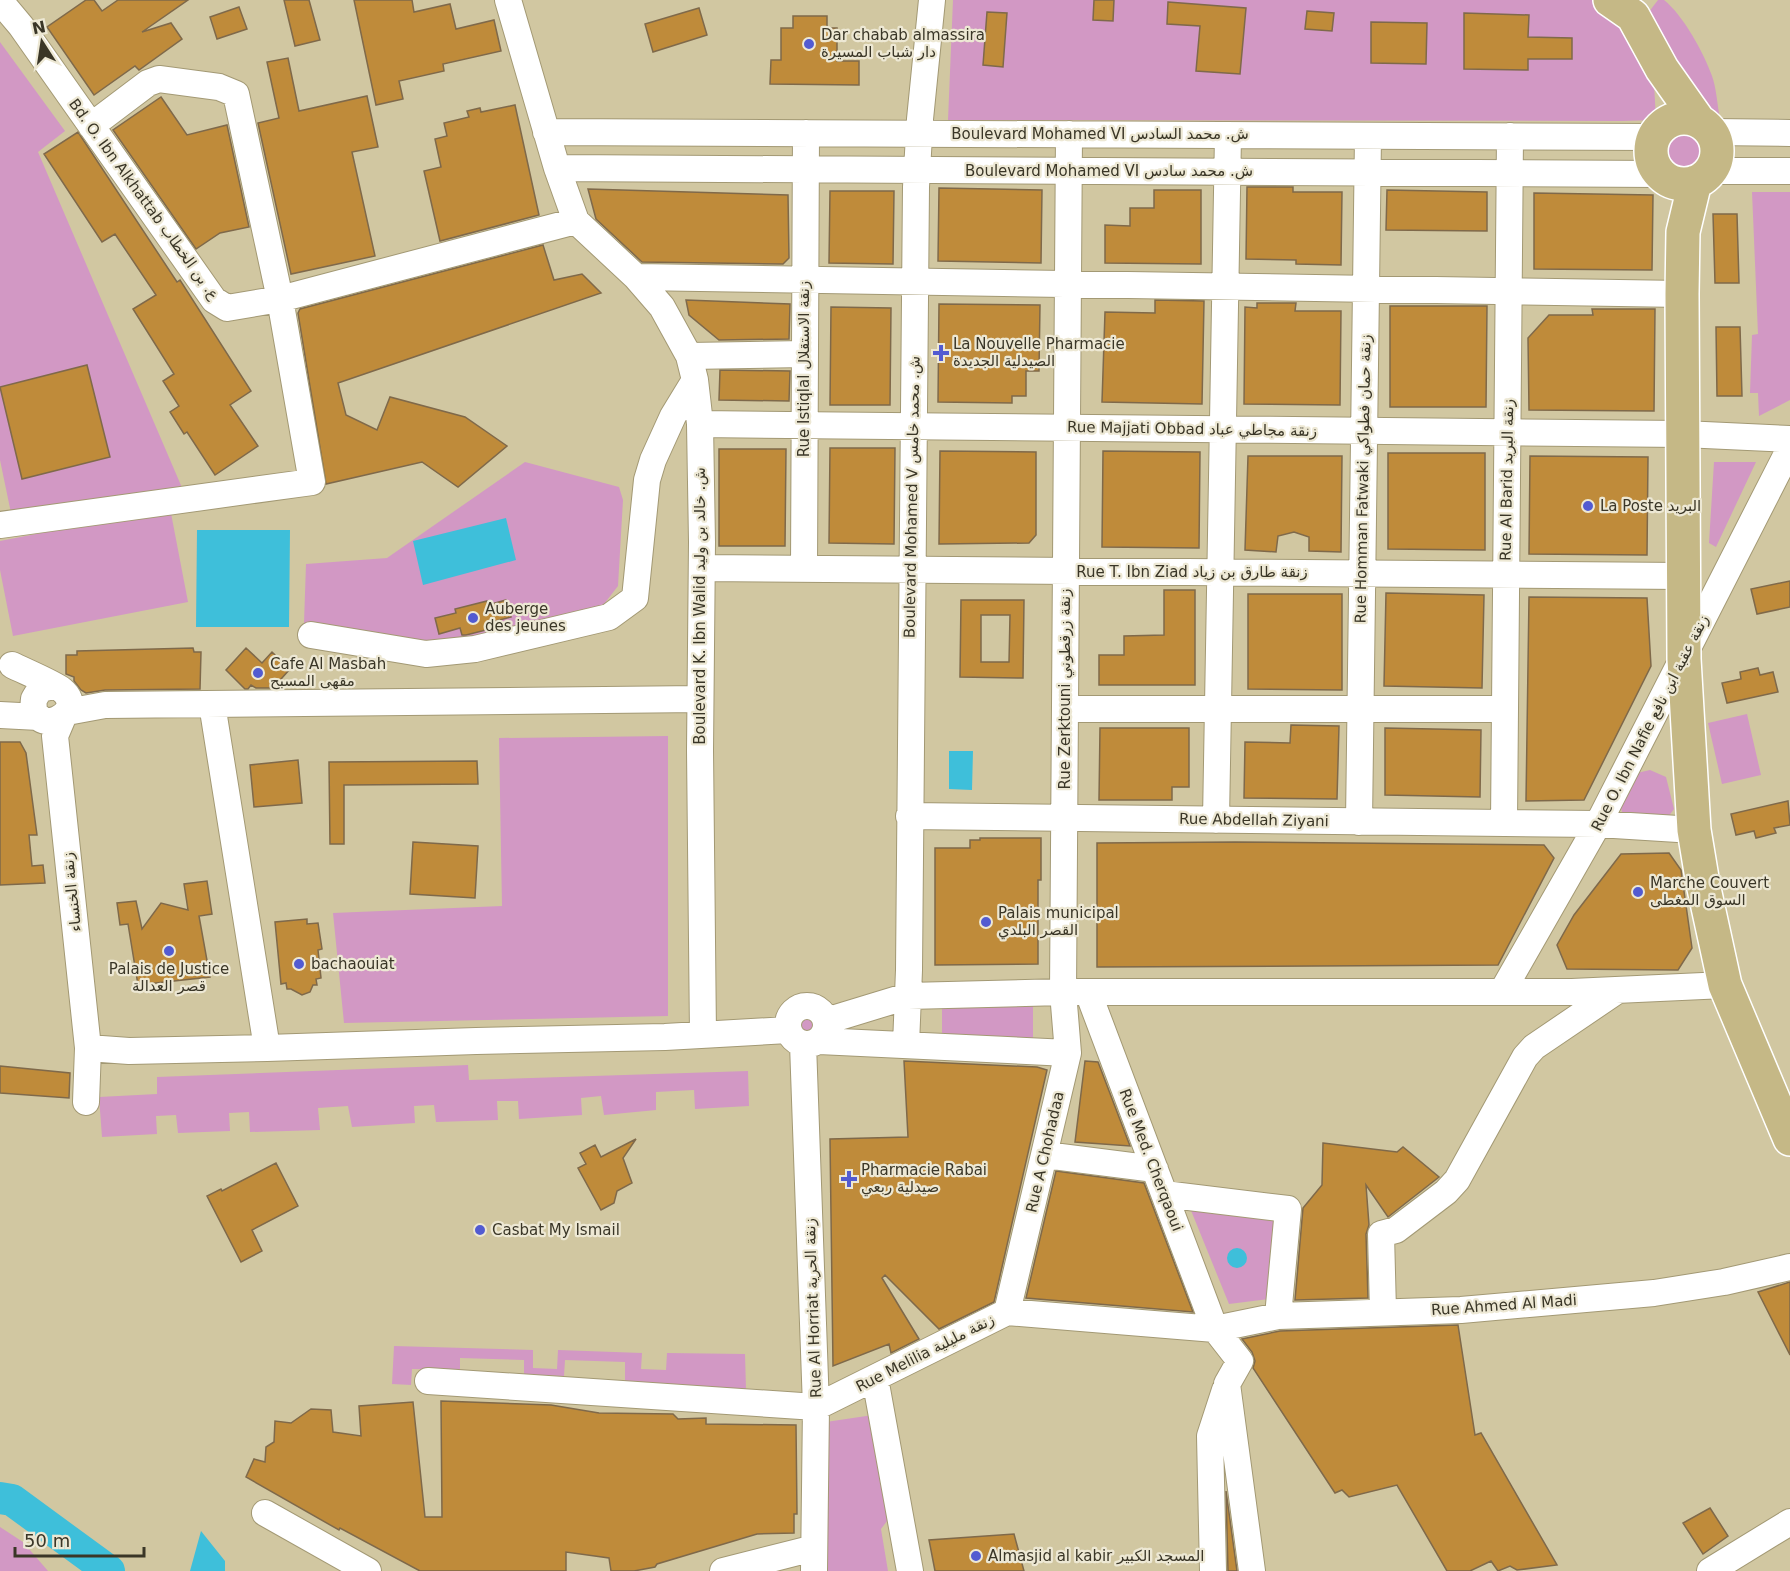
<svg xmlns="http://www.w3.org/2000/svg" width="1790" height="1571" font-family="'DejaVu Sans',Vazirmatn,sans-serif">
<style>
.green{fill:#d298c4}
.water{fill:#3ebfda}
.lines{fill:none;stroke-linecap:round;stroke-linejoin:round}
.river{stroke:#3ebfda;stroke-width:32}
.building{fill:#bf8b3a;stroke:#7f694a;stroke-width:1.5;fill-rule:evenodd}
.minor-casing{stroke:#a39974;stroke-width:28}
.major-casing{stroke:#fff;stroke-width:36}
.minor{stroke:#fff;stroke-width:26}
.major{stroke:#c5b886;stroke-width:33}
.poi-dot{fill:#525bd1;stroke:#ede8d4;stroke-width:2}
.labels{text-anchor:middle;stroke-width:4.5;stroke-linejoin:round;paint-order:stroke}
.poi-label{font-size:15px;fill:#3a3627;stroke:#ede8d4;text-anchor:start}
.street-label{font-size:15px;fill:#3a3627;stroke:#ede8d4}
</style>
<rect width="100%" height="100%" fill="#d1c7a1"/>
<path class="green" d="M953,0H1599L1619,18L1654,83L1656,120L1622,121L948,120Z
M1658,0H1664C1683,15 1704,53 1712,76C1716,87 1717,101 1719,113L1718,117L1705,113L1645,17Z
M0,42L65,131L38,152L183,490L11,513L0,460Z
M1664 151a18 18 0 1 1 36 0a18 18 0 1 1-36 0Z
M1752,192H1790V400L1759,416L1758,393H1750L1752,335L1758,334Z
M525,462L619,487L623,500L618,586L604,604L580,613L451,645L376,637L304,623L306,564L387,558Z
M1714,462H1756L1716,547L1709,543Z
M170,508L188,602L13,636L0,570V541Z
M1747,714L1761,775L1722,784L1708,723Z
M668,736V1016L344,1023L333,913L502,906L499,738Z
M1650,770L1666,777L1674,809L1668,817H1631L1622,812L1619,800L1637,773Z
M942,1005L1033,1006V1040H942Z
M803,1013C811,1013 815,1014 819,1021L817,1033L799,1035L795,1023L797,1017Z
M468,1065L469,1080L748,1071L749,1106L695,1109L694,1090L656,1092V1110L604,1115L601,1096L581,1098L582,1115L519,1119L518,1101H497L498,1120L436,1122L434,1105L414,1106L415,1123L352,1127L348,1106L318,1108L320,1130L250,1132L249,1112L229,1113L230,1131L178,1133L176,1115L156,1116L157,1134L102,1137L99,1097L157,1094V1077Z
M1190,1208L1276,1218L1269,1299L1229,1304Z
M394,1346L533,1350V1368L557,1369L558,1350L642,1353L641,1369L666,1370L667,1353L745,1354L746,1389L625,1386V1362L565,1360L564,1376L524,1375V1360L460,1358V1370L412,1369L411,1385L392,1384Z
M873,1415L890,1517L881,1529L888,1571H828L826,1422Z
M0,1527L23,1542L48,1571H0Z"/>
<path class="water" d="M506,518L516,560L423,585L413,541Z
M197,530H290L289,627H196Z
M949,751H973L972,790L949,789Z
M1227 1258a10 10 0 1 1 20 0a10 10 0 1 1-20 0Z
M201,1531L225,1561V1571H190Z"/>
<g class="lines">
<path class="river" d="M0,1498L12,1500L109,1571"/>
</g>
<path class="building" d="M86,0H94L102,11L118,0H188L142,32L171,23L182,39L139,70L135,66L94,95L47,27Z
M284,0H309L320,40L295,46Z
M354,0H412L414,12L450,4L456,29L494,20L501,51L443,64L444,71L399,81L403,99L376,105Z
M1094,0H1114L1113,21L1093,20Z
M1168,2L1246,8L1240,74L1196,71L1200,26L1167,24Z
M239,7L247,29L217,39L210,17Z
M699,8L707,35L653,52L645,24Z
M1307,11L1334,13L1332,31L1305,29Z
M987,12L1007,13L1003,67L983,65Z
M1464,13L1529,15L1528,37L1572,38V59H1528V70L1464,69Z
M793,16H827V28H837V61H859V85L770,84L771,60H781V28H793Z
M1371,22L1427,23L1426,64L1371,63Z
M288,58L299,111L367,96L378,147L352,152L375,256L291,274L258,123L279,118L267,62Z
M161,97L187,135L227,125L249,227L220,233L196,249L113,130Z
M515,105L539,215L440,241L424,171L441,167L435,139L447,136L444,123L469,117L467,111L480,108L481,112Z
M78,132L177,282L180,280L251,391L230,405L258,446L215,475L187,432L184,434L170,412L179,406L163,381L174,374L133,309L156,295L115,234L102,242L44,154Z
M1247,187H1293V192H1342L1341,265L1296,264V260L1246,259Z
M939,188L1042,190L1041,263L938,261Z
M588,189L788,195L789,258L783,264L642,262L596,219Z
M1154,190H1201V264L1105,263V225L1130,226V208H1154Z
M1387,190L1487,192V231L1386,230Z
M830,191H894L893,264L829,263Z
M1534,193L1653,195L1652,270L1534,269Z
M1713,214H1737L1739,283H1715Z
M543,245L554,280L582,274L601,293L338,383L346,415L377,430L390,397L465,417L507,446L458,487L422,462L326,484L298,313L300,309Z
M686,300L790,304L789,339L719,340L689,315Z
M1155,300L1204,301L1202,404L1102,402L1105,312L1155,313Z
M1257,303H1296L1295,311H1341L1340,405L1244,404L1245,307L1257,308Z
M939,304L1040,305L1039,371H1026V396H1012V403L938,402Z
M1390,306H1487L1486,407H1390Z
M831,307L891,308L890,405H830Z
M1592,309H1655L1654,411L1529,410L1528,338L1549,315H1593Z
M1716,327H1740L1742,396H1717Z
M87,365L110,457L22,479L0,387Z
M720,370L790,371L789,401L719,400Z
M830,448H895L894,544L829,543Z
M719,449H786L785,546H719Z
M940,451L1036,452V535L1029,543L939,544Z
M1103,451L1200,452L1199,548L1102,547Z
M1388,453H1485V550L1388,549Z
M1248,456H1342L1341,552L1309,551V537L1294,532L1278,536L1276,552L1245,550Z
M1530,456L1648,457L1647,555L1529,554Z
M1790,581V607L1757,614L1751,589Z
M1164,590H1195V685H1099V655H1124V636L1164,635Z
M1386,593L1484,595L1482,688L1384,686Z
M1248,594H1342V690L1248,689Z
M1529,597L1647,598L1651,666L1584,800L1526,801Z
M506,600L511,617L492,622L494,628L466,635H462L460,628L439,634L435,618L456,613L455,609L487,601L488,605Z
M961,600H1024L1023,678L960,677ZM981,615H1010L1009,662H981Z
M193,648L194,652H201L200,689L105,690L86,693L81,690L74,681V677L66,674V655H77V651Z
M246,648L262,663L272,652L290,669L273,688H256L251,685L248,689H245L226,670Z
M1758,668L1760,675L1773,672L1778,692L1727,703L1722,683L1741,679L1740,672Z
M1291,725L1339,726L1337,799L1244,798L1245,742L1290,743Z
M1100,728H1189V787H1172V800H1099Z
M1385,728L1481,730L1480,797L1385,795Z
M0,742H20L26,753L37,835H29L32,866L43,865L45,883L0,885Z
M298,760L302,803L254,807L250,765Z
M477,761L478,784L344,785V844H330L329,762Z
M1788,801L1790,825L1774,828L1776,833L1756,838L1754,831L1736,835L1731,814Z
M980,838H1041V880H1038V964L935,965V848H970V840H980Z
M413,842L478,846L475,898L410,894Z
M1235,842L1544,845L1554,858L1498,965L1097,967V843Z
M1669,853L1681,870L1692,948L1678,970L1567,969L1557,945L1574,915L1621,854Z
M207,881L212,914L199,916L210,977L138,985L128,924L120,925L117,903L136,901L142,929L161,903L188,910L184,884Z
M307,919V924L318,923L322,949L318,950L321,978L316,979L317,985H313L310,992L302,995L291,989H287L286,983L281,984L275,922Z
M904,1061L1037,1067L1047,1070L994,1302L939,1329L885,1275L882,1278L919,1339L891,1353L889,1344L833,1366L830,1139L908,1137Z
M1085,1061L1098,1062L1130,1146L1075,1142Z
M0,1066L70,1073L69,1098L0,1093Z
M636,1139L623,1158L632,1183L617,1191L614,1203L601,1210L578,1168L586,1164L580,1153L595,1145L601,1157Z
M1323,1143L1397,1152L1403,1147L1439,1177L1388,1217L1366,1185L1369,1225L1366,1234L1368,1298L1295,1300L1303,1208L1322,1185Z
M276,1163L298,1206L252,1230L262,1251L241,1262L207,1196L221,1189L222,1191Z
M1056,1171L1144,1183L1193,1312L1026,1298Z
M1790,1282V1355L1758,1292Z
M1458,1325L1475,1435L1481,1433L1557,1565L1517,1570L1510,1566L1498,1571L1491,1561L1470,1571H1447L1397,1485L1349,1497L1342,1490L1335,1493L1253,1368L1255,1361L1252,1352L1242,1339L1280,1331Z
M441,1401L551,1405L599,1413L673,1414L678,1419L706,1418V1424L796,1425L797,1514H794V1533L757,1534L657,1564L655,1567L634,1571H611L609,1558L566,1552V1571H420L340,1528L339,1530L246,1477L254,1459L265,1462L266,1447L274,1442L275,1421L291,1423L311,1409L331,1410L333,1432L361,1436L359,1406L413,1402L425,1517H442Z
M1226,1491L1237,1571H1228Z
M1710,1508L1728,1536L1703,1554L1683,1523Z
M1014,1534L1024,1571H935L929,1540Z"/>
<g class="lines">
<defs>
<path id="minor" d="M508,0L557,168L576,221L636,277L662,307L689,356L695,380L700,424L702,542L700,750L703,1035
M0,1L21,26L214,300L227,308L280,299L576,221
M546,132L1654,137
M1712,132L1790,133
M557,168L1660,174
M1711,171H1790
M636,277L1682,294
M689,356L804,354
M700,424L1683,434L1790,439
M0,525L312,482L280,299L236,94L219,87L159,79L148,83L91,126
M702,568L1683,576
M804,569L806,133
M311,635L426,654L475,649L609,617L635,598L647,480L653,460L673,416L695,380
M12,665C24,671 53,683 62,690C91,714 28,741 34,699L40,689L54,686
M212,704L267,1048
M1065,709H1505
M67,712L105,705L700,699
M0,715L39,717
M63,717L55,736L88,1048L86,1102
M909,816L1598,824L1694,830
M1216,820L1228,135
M1359,822L1368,136
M1504,823L1510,136
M1088,992L1215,1329L1240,1361L1227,1384L1252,1571
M1502,992L1598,824L1790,448
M788 1025a19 19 0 1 1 38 0a19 19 0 1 1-38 0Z
M826,1021L908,996L1063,992H1572L1725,985
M819,1041L1068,1053
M803,1044L816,1407L814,1571
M906,1045L909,970L916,187L920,119L932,0
M88,1048L129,1051L267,1048L476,1041L665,1037L788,1030
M1045,1155L1155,1169
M1164,1194L1288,1209L1278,1316
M1383,1311L1381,1234L1396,1230L1446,1192L1457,1180L1525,1057L1534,1047L1618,990
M1007,1312L1068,1053L1063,992L1069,134
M875,1378L910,1571
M428,1381L816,1407L1007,1312L1215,1329L1278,1316L1461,1310L1654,1293L1724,1282L1790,1267
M265,1513L368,1571
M723,1571L814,1548
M1213,1571L1210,1436L1225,1390
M1710,1571L1790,1522"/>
<path id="major" d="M1610,0L1633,16L1662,69L1698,120
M1651 151a33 33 0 1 1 66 0a33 33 0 1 1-66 0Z
M1695,182L1683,232L1682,294L1684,659L1694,830L1703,884L1725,985L1790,1139"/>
</defs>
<use href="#minor" class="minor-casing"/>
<use href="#major" class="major-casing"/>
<use href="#minor" class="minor"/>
<use href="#major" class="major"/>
</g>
<g class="poi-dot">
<circle cx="809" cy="44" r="6"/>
<path d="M938 344h6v6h6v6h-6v6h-6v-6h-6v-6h6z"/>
<circle cx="1588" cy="506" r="6"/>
<circle cx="473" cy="618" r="6"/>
<circle cx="258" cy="673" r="6"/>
<circle cx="1638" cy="892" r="6"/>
<circle cx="986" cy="922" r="6"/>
<circle cx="169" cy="951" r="6"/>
<circle cx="299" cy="964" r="6"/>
<path d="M846 1170h6v6h6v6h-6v6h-6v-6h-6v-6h6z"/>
<circle cx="480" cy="1230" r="6"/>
<circle cx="976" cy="1556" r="6"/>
</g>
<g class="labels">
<g class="poi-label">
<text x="821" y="40">Dar chabab almassira<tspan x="821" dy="17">دار شباب المسيرة</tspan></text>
<text x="953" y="349">La Nouvelle Pharmacie<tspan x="953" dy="17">الصيدلية الجديدة</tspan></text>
<text x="1600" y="511">La Poste البريد</text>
<text x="485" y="614">Auberge<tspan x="485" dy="17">des jeunes</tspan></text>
<text x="270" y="669">Cafe Al Masbah<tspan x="270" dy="17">مقهى المسبح</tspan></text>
<text x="1650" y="888">Marche Couvert<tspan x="1650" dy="17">السوق المغطى</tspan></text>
<text x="998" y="918">Palais municipal<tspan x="998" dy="17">القصر البلدي</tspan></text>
<text x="311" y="969">bachaouiat</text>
<text x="169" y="974" text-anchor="middle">Palais de Justice<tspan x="169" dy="17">قصر العدالة</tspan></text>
<text x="861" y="1175">Pharmacie Rabai<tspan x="861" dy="17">صيدلية ربعي</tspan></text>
<text x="492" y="1235">Casbat My Ismail</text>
<text x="988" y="1561">Almasjid al kabir المسجد الكبير</text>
</g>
<g class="street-label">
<text x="1100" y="139">Boulevard Mohamed VI ش. محمد السادس</text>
<text x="1109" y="176">Boulevard Mohamed VI ش. محمد سادس</text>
<text transform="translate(144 199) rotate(54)" y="5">Bd. O. Ibn Alkhattab ع. بن الخطاب</text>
<text transform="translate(804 369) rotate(-90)" y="5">Rue Istiqlal زنقة الاستقلال</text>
<text transform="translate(1192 429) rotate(1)" y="5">Rue Majjati Obbad زنقة مجاطي عباد</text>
<text transform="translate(1363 479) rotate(-89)" y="5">Rue Homman Fatwaki زنقة حمان فطواكي</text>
<text transform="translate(1507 480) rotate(-89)" y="5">Rue Al Barid زنقة البريد</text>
<text transform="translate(912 497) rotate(-89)" y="5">Boulevard Mohamed V ش. محمد خامس</text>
<text x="1192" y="577">Rue T. Ibn Ziad زنقة طارق بن زياد</text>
<text transform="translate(700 606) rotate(-90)" y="5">Boulevard K. Ibn Walid ش. خالد بن وليد</text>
<text transform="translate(1065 689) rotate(-90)" y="5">Rue Zerktouni زنقة زرقطوني</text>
<text transform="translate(1650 723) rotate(-63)" y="5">Rue O. Ibn Nafie زنقة عقبة ابن نافع</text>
<text transform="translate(1254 820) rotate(1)" y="5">Rue Abdellah Ziyani</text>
<text transform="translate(72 892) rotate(-96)" y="5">زنقة الخنساء</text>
<text transform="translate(1045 1152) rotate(-77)" y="5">Rue A Chohadaa</text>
<text transform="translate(1151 1160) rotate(69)" y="5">Rue Med. Cherqaoui</text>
<text transform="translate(1504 1305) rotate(-4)" y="5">Rue Ahmed Al Madi</text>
<text transform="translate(813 1308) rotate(-92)" y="5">Rue Al Horriat زنقة الحرية</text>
<text transform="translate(925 1353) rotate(-27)" y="5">Rue Melilia زنقة مليلية</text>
</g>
</g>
<g transform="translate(42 42) rotate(348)" stroke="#ede8d4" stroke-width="4.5" paint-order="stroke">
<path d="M0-4.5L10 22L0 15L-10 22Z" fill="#3a3627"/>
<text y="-9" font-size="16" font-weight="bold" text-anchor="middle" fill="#3a3627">N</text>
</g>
<path d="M15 1547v9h129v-9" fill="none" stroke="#3a3627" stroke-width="3"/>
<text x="24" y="1547" font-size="18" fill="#3a3627" stroke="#ede8d4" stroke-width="4.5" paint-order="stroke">50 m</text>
</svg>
